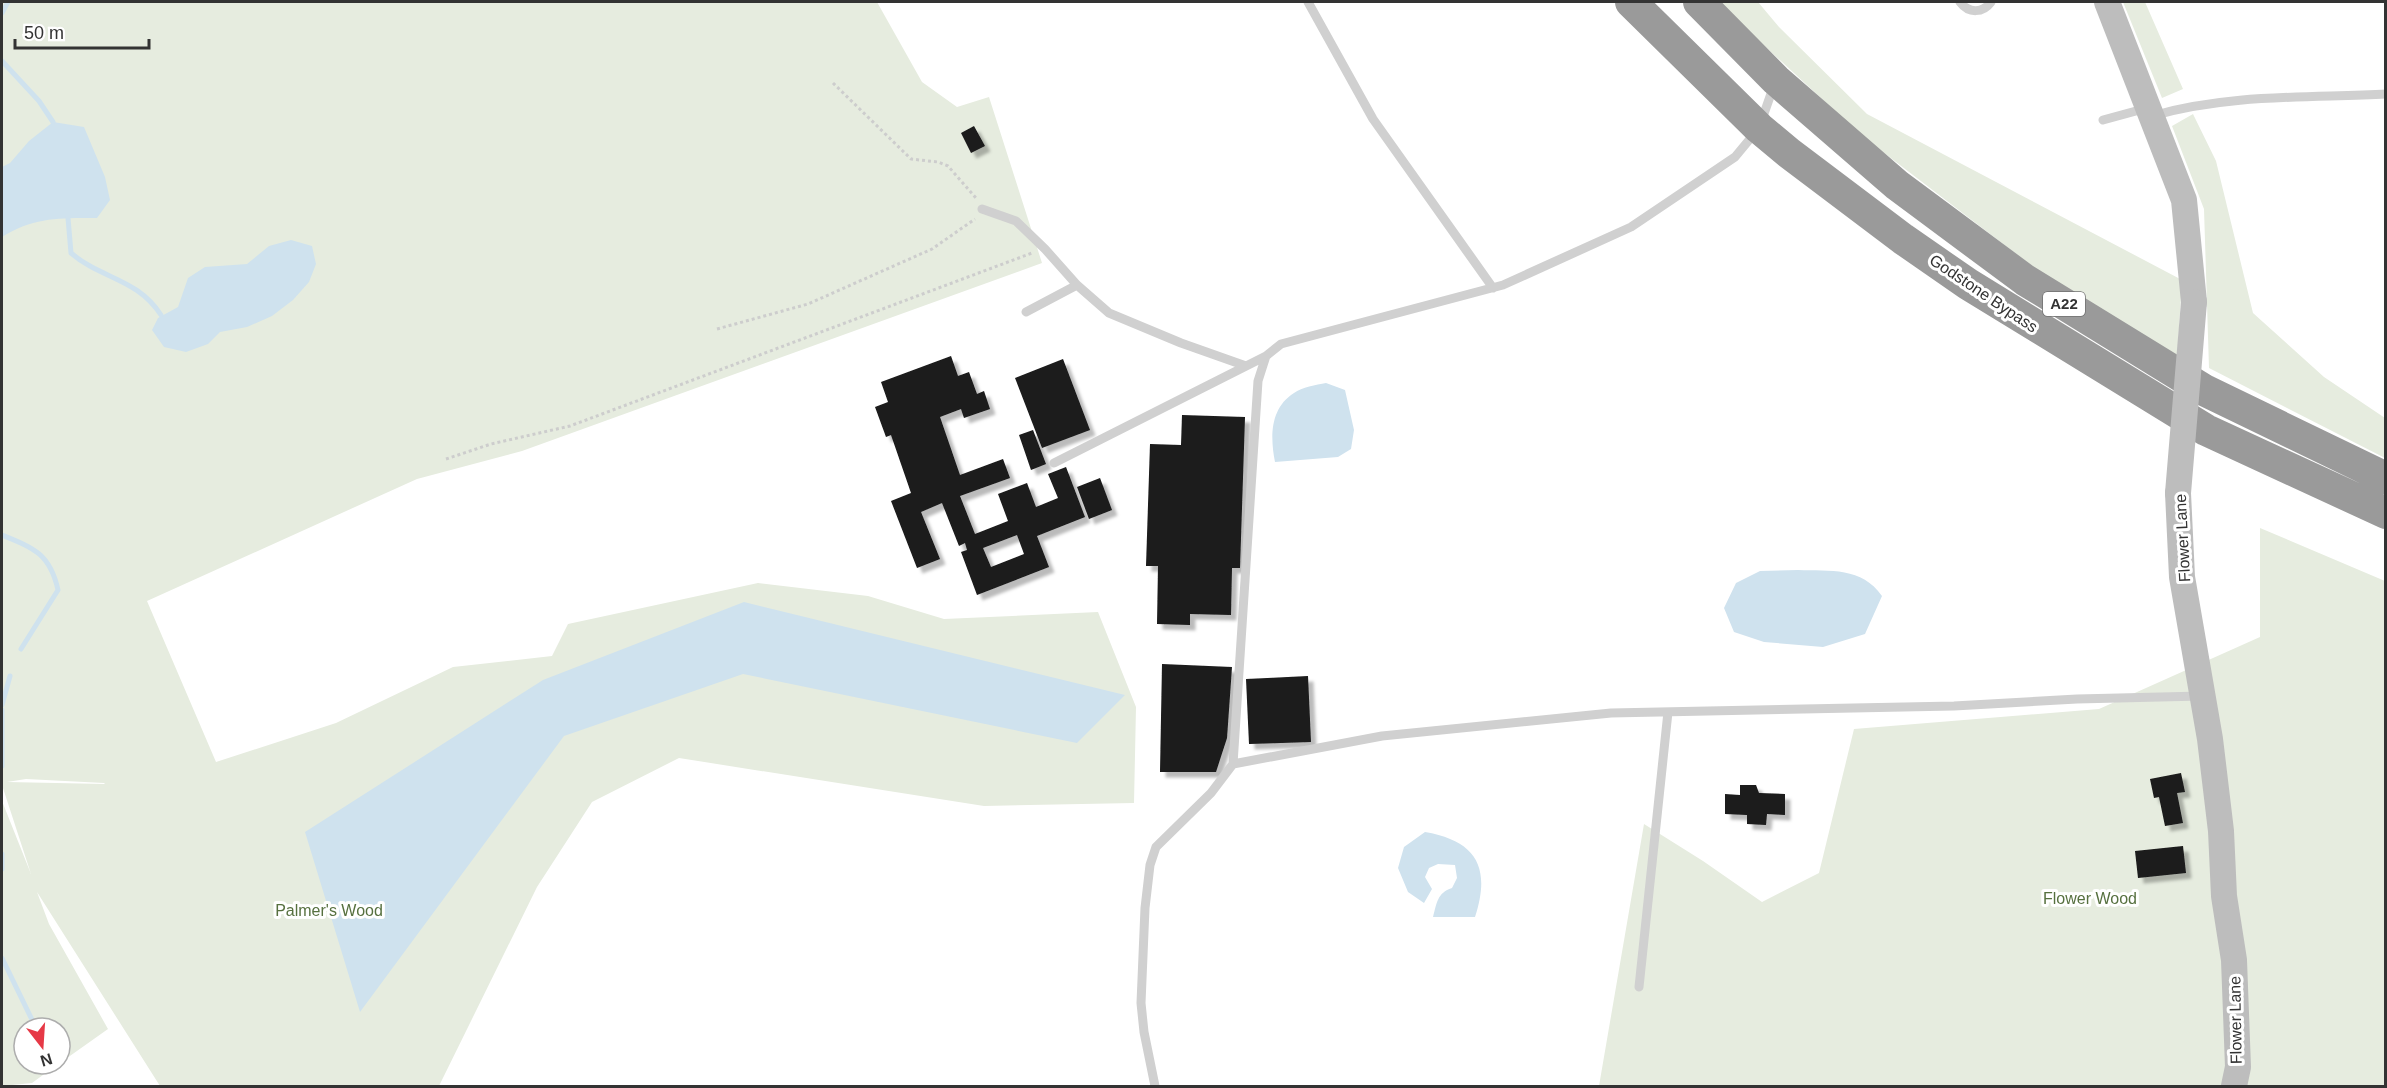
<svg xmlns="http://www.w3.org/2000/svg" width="2387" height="1088" font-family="Arial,sans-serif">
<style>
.green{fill:#e6ecdf;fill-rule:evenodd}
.water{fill:#cfe2ee}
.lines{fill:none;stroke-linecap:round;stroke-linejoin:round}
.stream{stroke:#cfe2ee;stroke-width:5}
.building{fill:#1a1a1a;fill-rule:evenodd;filter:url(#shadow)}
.path{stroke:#cdcdcd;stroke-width:3;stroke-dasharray:3 3;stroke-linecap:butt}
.lane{stroke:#d0d0d0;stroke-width:9}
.secondary{stroke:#bdbdbd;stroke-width:26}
.highway{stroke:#9a9a9a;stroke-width:32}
.secondary-bridge{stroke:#bdbdbd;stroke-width:26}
.labels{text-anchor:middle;stroke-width:6;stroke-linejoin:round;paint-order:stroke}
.shield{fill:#fff;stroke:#707070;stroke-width:1.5}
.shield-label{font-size:15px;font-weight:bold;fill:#333}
.street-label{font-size:16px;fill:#333;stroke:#fff}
.park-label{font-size:16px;fill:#56703f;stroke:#fff}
</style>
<defs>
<filter id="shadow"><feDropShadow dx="5.5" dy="5.5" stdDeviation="1.5" flood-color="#0004"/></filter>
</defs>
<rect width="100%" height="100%" fill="#fff"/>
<path class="green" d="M2,2H877L922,82L957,107L989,97L1042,263L522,451L417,479L147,601L216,762L336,723L453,667L552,656L568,624L758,583L868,596L944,619L1098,612L1136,707L1134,803L984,806L679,758L592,802L537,887L439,1086H160L37,892L49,924L108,1029L60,1063V1028H24V1064H58L32,1083L2,1086V801L31,874L2,785V794ZM26,779L104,783L105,784L7,782Z
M1717,2H1758L1779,27L1867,114L2182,280L2177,360L2045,276L1862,136Z
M2123,2H2145L2183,89L2162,98Z
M2193,114L2216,161L2253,313L2324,377L2385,418V458L2209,368L2204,209L2172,126Z
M2260,528L2385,581V1086H1599L1644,824L1703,861L1762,902L1819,873L1854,729L2099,709L2260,637Z"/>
<path class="water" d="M53,122L84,127L105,177L110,200L97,218C60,218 34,217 2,237V167L10,163L29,141Z
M291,240L312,246L316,264L309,282L293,300L272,316L247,327L220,332L208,344L186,352L164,347L152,330L158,318L178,307L188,278L205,267L247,264L269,246Z
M1326,383L1345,390L1354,430L1351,449L1338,457L1275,462C1270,437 1270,408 1294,393C1302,387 1316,385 1326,383Z
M1798,570C1830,571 1862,567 1882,596L1865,634L1823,647L1764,642L1734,632L1724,608L1736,583L1760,571Z
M744,602L1125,695L1077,743L743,674L564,736L360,1012L305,832L543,680Z
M1425,832C1477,841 1491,868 1475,917H1433C1437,903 1437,893 1452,888L1457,878L1455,865L1438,864L1429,868L1425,877L1432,889L1424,903L1408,892L1398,868L1404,847Z"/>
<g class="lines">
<path class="stream" d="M2,13L8,2
M2,61L39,101L53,122
M68,218L71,253C101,279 137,278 161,315
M2,535C34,548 50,554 58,590L21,649
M2,705L10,676
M2,710V766
M2,854V869
M2,958L36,1028"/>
</g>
<path class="building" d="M974,126L985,146L971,153L961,133Z
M951,356L958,376L969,372L977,394L984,391L990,409L964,418L961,409L940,417L960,475L1003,459L1010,478L960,496L975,534L1008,521L998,494L1027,483L1036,507L1058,498L1048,474L1066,467L1085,517L1037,536L1049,567L977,595L961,552L967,550L965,543L959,546L942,503L921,512L940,559L917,568L891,501L911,493L891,435L886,437L875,407L888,402L881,382ZM1017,535L1024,554L991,567L983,548Z
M1063,359L1090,430L1042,448L1015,378Z
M1182,415L1245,417L1240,568H1232L1231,615L1190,614V625L1157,624L1158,566H1146L1150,444L1181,445Z
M1033,430L1046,464L1031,470L1019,435Z
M1100,478L1112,510L1089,519L1077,487Z
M1162,664L1232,667L1227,738L1216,772H1160Z
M1308,676L1311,742L1249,744L1246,679Z
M2181,773L2185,792L2177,793L2183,823L2165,826L2159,797L2154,798L2150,779Z
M1740,785H1756L1759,793L1785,794V815L1767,814L1766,825L1747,824V815L1725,814V794L1740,795Z
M2183,846L2186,873L2138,878L2135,851Z"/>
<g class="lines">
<path class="path" d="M833,83L911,159L938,162L948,166L976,198
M717,329L808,304L932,249L975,219
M446,459L491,444L570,426L1032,253"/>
<path class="lane" d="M1308,2L1373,119L1493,288
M1960,2C1969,14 1983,13 1991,2
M2152,116C2227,94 2308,98 2386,94
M2103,120L2147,108
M982,209L1016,221L1045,249L1077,285L1109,313L1181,343L1246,366
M1026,312L1077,285
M1054,463L1266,356
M1233,764L1382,736L1611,713L1954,706L2077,699L2202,696
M1639,987L1668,712
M1155,1086L1144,1032L1141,1003L1145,908L1150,865L1156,847L1211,793L1233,764L1258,381L1266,356L1281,344L1503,285L1631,227L1735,157L1759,128L1774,85"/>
<path class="secondary" d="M2107,2L2184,200L2194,302
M2178,493L2182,577L2210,739L2221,831L2224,896L2234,960L2238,1067L2234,1086"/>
<path class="highway" d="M1631,2L1759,128L1789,153L1903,239L1968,284L2206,430L2386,513
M1699,2L1776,80L1897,185L2025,280L2204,390L2386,478"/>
<path class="secondary-bridge" d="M2178,493L2194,302"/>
</g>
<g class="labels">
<rect class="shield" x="2043" y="292" width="42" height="24" rx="4.5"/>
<g class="shield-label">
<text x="2064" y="309">A22</text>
</g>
<g class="street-label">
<text transform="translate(1984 293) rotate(34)" y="6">Godstone Bypass</text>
<text transform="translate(2182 538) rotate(-93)" y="6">Flower Lane</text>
<text transform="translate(2235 1020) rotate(-91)" y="6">Flower Lane</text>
</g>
<g class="park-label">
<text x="2090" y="904">Flower Wood</text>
<text x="329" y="916">Palmer's Wood</text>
</g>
</g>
<rect width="2387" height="1088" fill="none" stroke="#333333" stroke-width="6"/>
<g transform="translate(42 1046) rotate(163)"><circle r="28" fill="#ffffff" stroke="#adadad" stroke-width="1.5"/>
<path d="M0-4.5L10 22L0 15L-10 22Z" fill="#e63946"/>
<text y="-9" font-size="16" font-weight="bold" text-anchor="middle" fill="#333333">N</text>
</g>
<path d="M15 39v9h134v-9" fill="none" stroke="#333333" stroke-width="3"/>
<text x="24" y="39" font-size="18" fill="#333333" stroke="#ffffff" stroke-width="4.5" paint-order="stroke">50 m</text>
</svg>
